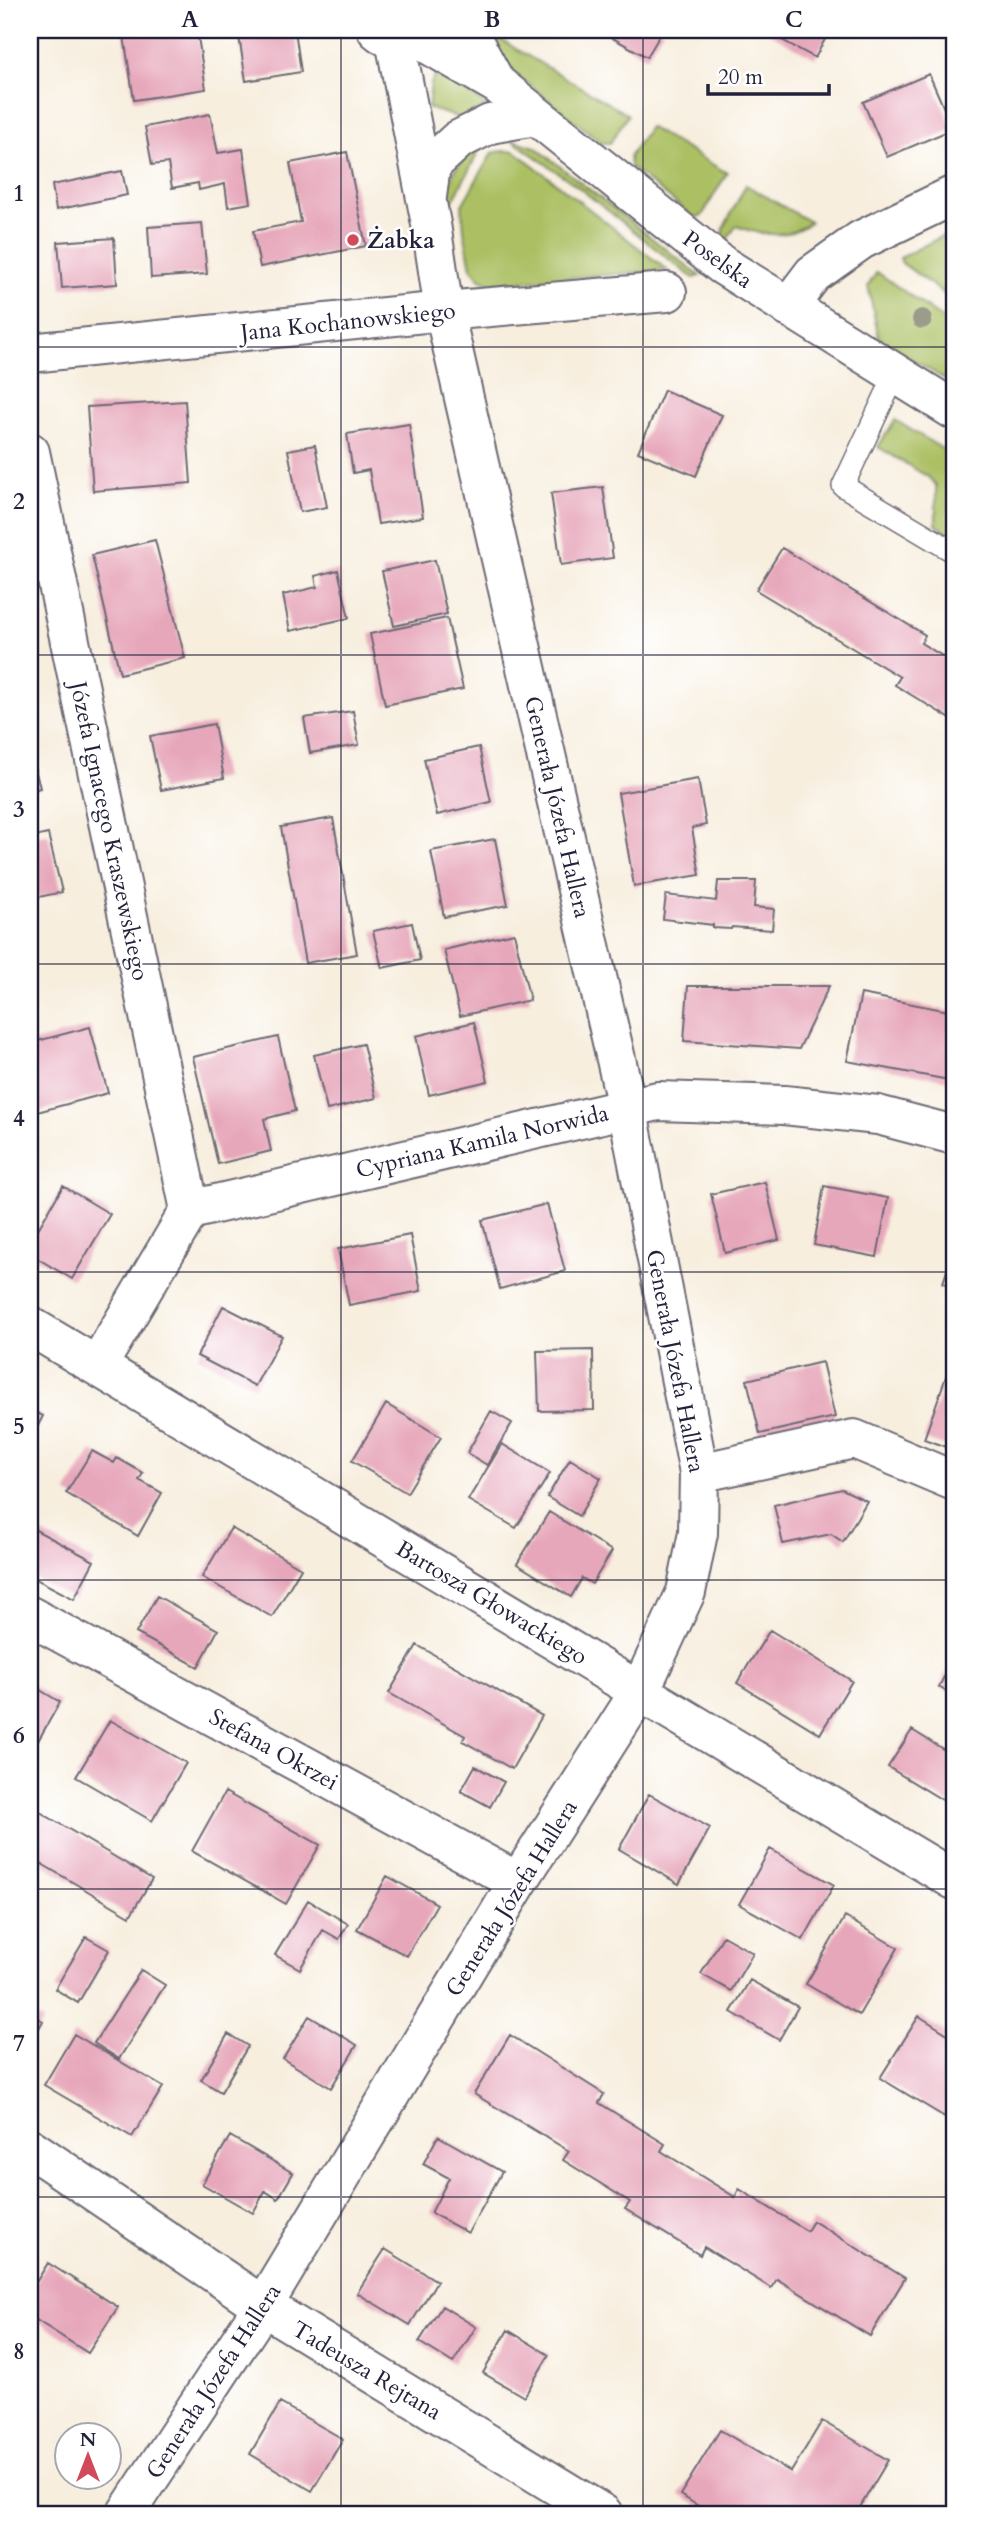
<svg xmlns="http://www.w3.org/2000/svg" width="984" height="2544" font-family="Cardo,serif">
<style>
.green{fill:#acc064;stroke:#677150;stroke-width:2}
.building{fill:#e7a7bb}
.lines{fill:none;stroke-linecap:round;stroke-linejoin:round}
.lane-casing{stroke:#6d6974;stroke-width:24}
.street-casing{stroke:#6d6974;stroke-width:42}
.secondary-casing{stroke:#6d6974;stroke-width:42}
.lane{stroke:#fff;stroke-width:21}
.street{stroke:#fff;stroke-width:38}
.secondary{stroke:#fff;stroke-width:38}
.tree{fill:#9c9c8c}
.grid{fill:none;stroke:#22223b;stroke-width:2;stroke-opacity:0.55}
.poi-dot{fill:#d1495b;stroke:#fff;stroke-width:2.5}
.labels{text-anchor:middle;stroke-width:5;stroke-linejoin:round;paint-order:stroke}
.poi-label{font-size:23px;font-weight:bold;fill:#22223b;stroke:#fff;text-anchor:start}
.street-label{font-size:23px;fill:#22223b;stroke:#fff}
.neatline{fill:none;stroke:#22223b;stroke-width:2.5}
.grid-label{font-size:23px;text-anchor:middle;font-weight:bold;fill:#22223b}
</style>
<rect width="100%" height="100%" fill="#fff"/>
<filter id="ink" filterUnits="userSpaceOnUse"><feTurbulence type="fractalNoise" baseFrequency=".0143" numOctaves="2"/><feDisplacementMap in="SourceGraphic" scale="14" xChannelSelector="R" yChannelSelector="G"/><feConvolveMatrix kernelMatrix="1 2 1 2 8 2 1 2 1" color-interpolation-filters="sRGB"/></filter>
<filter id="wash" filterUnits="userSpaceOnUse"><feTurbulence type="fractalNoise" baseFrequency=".00686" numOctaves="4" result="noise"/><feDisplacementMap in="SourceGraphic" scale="28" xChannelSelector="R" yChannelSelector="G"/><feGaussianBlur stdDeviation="1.57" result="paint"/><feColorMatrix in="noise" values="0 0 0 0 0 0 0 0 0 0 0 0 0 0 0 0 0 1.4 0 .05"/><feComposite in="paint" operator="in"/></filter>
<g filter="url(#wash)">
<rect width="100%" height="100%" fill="#f7eede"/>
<path class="green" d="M491,34L628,115L610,143H602L516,74L501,58Z
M436,73L453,80L486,106L462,119L428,108L431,84Z
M649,127L727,173L702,216L695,218L630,167L629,157Z
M510,139L535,147L700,276L694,278L689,275L573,183Z
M483,143L448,210C445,174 457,163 483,143Z
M502,151H515L667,270L491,284L479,278L471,268L464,231L462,205L492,153Z
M746,185L810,222C789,240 760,235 736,226L727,240L723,238V229Z
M954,230V301L902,263L900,258Z
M877,272L954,327V385L879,339L868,286Z
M895,420L954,456V537L936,524V485L928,477L878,447Z"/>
<g id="blocks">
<path class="building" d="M123,30H197L206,89L134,100Z
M238,30H295L301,72L246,81Z
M598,30H663L647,57Z
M769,30H830L815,58L767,32Z
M929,74L953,129L887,157L863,102Z
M210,114L218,153L243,149L251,203L228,207L225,184L199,190L198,183L172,188L168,163L152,165L145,127Z
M347,152L366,246L260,267L253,231L301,222L290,163Z
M122,171L127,195L56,210L52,185Z
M202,223L207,274L151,278L148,227Z
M114,238L117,284L62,288L58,242Z
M664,390L722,415L696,476L638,452Z
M185,401L191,483L93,491L87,407Z
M409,424L423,517L378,524L369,470L353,473L347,434Z
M315,445L327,507L300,512L288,450Z
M603,487L613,558L561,565L551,493Z
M155,540L185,658L120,674L92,555Z
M782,548L925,635L921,643L954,663V721L895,685L900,677L756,590Z
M435,560L447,614L394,626L382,571Z
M338,570L349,618L290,631L283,595L317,587L315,576Z
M447,618L463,689L385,705L370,634Z
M353,711L359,745L310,753L304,718Z
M214,724L224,778L161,790L150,736Z
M479,747L491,802L437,815L424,759Z
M31,753L40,788L30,791V754Z
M698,779L706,825L692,828L700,875L634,886L618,793Z
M333,818L357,954L305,963L281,827Z
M48,834L62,892L30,899V838Z
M495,839L508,905L444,917L431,851Z
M718,881H756L754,907L774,909L772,930L732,927L731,929L713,928V925L663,919L666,895L716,901Z
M412,923L420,960L382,968L373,931Z
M514,933L530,1000L460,1016L444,950Z
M688,986H829L799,1049L684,1041Z
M861,994L954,1012V1050L949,1080L847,1061Z
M474,1022L488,1081L429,1095L416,1036Z
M90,1027L108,1093L30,1114V1043Z
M278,1037L295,1111L264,1119L271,1151L218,1164L193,1057Z
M363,1044L376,1098L327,1110L314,1055Z
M765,1182L779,1240L725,1253L711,1194Z
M63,1186L110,1214L72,1279L30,1254V1243Z
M824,1186L888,1198L877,1257L814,1245Z
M547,1204L565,1271L500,1289L482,1220Z
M410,1235L421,1291L349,1305L338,1249Z
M954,1249V1287L943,1283Z
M223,1306L282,1336L255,1386L197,1356Z
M593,1350L594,1410L539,1411L537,1351Z
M822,1362L835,1417L760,1434L747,1380Z
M949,1368L954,1370V1450L924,1439Z
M386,1404L441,1437L407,1493L352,1461Z
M30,1409L43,1416L30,1441Z
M491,1411L512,1423L487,1465L467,1453Z
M502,1444L550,1473L516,1528L468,1500Z
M92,1451L114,1463L117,1458L143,1473L139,1480L162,1493L138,1536L66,1493Z
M570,1459L601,1478L579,1516L547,1497Z
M842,1489L867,1501L843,1542L831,1534L783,1544L774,1505Z
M549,1512L612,1551L592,1584L582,1578L571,1597L517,1564Z
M30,1527L94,1561L74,1599L30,1576Z
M231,1528L301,1568L272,1617L202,1577Z
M157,1596L218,1630L198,1667L136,1633Z
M770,1630L852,1681L820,1734L737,1683Z
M417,1645L542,1716L512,1769L463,1741L465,1736L389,1693Z
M951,1662L954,1664V1696L939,1687Z
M30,1684L60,1702L30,1755Z
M110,1720L186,1763L152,1821L76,1777Z
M912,1730L954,1756V1807L888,1767Z
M475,1766L504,1782L490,1807L461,1791Z
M225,1792L320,1845L286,1904L192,1851Z
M649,1794L710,1828L679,1884L619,1849Z
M30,1806L152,1879L130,1916L30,1857Z
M770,1849L834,1885L803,1940L739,1904Z
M387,1876L437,1904L407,1956L357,1929Z
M308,1900L348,1924L339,1939L323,1930L300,1969L275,1955Z
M845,1917L898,1948L859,2015L806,1984Z
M723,1936L753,1953L731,1991L701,1974Z
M86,1937L109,1950L78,2003L55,1989Z
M141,1970L165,1985L119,2059L94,2043Z
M750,1980L798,2007L779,2040L731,2012Z
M30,2013L43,2021L30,2044Z
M309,2016L357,2045L331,2088L283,2059Z
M919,2016L954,2038L953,2122L880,2078Z
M74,2034L163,2087L132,2137L44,2085Z
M228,2034L248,2046L221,2092L201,2080Z
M510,2035L604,2094L599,2103L665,2144L661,2151L735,2197L739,2189L807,2231L813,2221L905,2278L870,2336L777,2279L771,2288L704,2247L700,2255L625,2209L630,2202L563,2160L569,2151L474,2094Z
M230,2136L293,2173L278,2199L265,2191L253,2213L202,2184Z
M438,2136L502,2172L468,2233L431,2213L449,2178L423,2164Z
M385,2249L437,2281L410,2325L357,2293Z
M48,2263L118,2307L88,2353L30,2316V2292Z
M442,2306L476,2327L453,2363L419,2342Z
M508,2330L549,2355L524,2397L483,2373Z
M280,2403L343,2439L312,2491L250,2454Z
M822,2421L888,2460L856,2514L777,2512L776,2514H712L680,2495L720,2430L791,2472Z"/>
</g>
</g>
<g filter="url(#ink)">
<use href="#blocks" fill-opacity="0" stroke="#6d6974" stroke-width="2"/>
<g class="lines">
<defs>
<path id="lane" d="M895,375L843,486L954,552"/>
<path id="street" d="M427,197L431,165L458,140L490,124L535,116
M788,307L813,274L861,240L954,195
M30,353L444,311L667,292
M30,452L190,1210
M30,1326L954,1880
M98,1365L190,1210L658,1101L784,1105L878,1115L954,1135
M699,1473L854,1439L954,1481
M30,1616L518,1882
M30,2148L263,2306L603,2514
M126,2514L263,2306L518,1882L640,1691L686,1592L698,1533L699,1473L627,1107L444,311L431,224L395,40"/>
<path id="secondary" d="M377,30C394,45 419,45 435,30
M467,30L496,83
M421,40L497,84L722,265L954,410"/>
</defs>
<use href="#lane" class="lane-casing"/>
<use href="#street" class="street-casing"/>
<use href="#secondary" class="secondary-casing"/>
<use href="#lane" class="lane"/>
<use href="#street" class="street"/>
<use href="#secondary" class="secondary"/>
</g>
<circle class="tree" cx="922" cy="319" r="10"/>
</g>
<path class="grid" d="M341,30V2514M643,30V2514M30,347H954M30,655H954M30,964H954M30,1272H954M30,1580H954M30,1889H954M30,2197H954"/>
<circle class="poi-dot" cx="353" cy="240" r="7"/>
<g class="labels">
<g class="poi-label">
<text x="367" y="248">Żabka</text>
</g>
<g class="street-label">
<text transform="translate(718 259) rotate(36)" y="8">Poselska</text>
<text transform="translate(348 321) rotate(-6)" y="8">Jana Kochanowskiego</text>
<text transform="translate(558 807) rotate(77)" y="8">Generała Józefa Hallera</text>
<text transform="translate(110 831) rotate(78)" y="8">Józefa Ignacego Kraszewskiego</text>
<text transform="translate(482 1141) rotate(-13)" y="8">Cypriana Kamila Norwida</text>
<text transform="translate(676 1361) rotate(79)" y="8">Generała Józefa Hallera</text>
<text transform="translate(492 1602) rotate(31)" y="8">Bartosza Głowackiego</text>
<text transform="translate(274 1749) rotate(29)" y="8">Stefana Okrzei</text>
<text transform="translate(511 1898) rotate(-58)" y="8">Generała Józefa Hallera</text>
<text transform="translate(367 2370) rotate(31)" y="8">Tadeusza Rejtana</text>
<text transform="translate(213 2381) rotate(-57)" y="8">Generała Józefa Hallera</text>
</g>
</g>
<rect width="984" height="2544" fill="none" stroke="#fff" stroke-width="77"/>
<g transform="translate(88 2456)"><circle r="33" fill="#ffffff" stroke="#a7a7b1" stroke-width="2"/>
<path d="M0-5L12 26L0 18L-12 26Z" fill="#d1495b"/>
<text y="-10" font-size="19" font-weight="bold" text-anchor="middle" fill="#22223b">N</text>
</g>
<path d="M708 84v10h121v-10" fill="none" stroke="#22223b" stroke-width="3.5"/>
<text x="718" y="84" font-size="21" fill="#22223b" stroke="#ffffff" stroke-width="5" paint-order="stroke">20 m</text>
<rect x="38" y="38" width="908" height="2468" class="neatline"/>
<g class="grid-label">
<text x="190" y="27">A</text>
<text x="492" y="27">B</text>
<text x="794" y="27">C</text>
<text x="19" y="201">1</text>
<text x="19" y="509">2</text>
<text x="19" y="817">3</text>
<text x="19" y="1126">4</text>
<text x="19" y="1434">5</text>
<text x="19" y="1743">6</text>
<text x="19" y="2051">7</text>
<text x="19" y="2359">8</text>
</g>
</svg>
